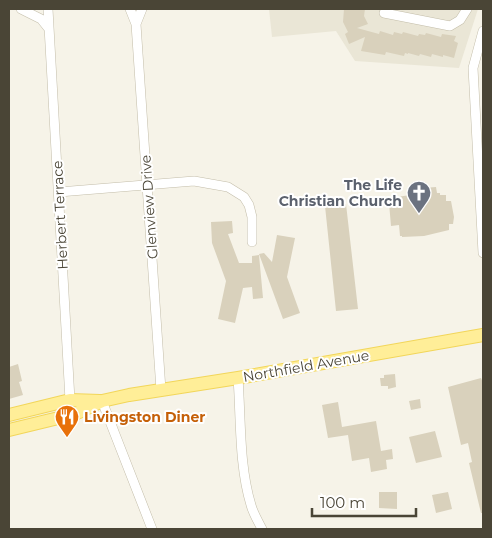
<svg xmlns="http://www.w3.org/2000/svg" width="492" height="538" font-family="Montserrat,sans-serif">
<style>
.residential{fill:#eae6d6}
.building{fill:#d9d1bc}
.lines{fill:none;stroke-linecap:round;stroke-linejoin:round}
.street-casing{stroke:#c3bda9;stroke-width:10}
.primary-casing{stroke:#f2d65a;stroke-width:14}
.street{stroke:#fff;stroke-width:9}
.primary{stroke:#ffee98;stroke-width:12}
.labels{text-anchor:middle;stroke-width:4;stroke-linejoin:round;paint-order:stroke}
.worship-label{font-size:14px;font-weight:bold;fill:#5b616d;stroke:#fff;text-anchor:end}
.street-label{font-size:14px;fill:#4a4536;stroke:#fff}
.food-label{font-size:14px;font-weight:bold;fill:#c56008;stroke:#fff;text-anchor:start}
</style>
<rect width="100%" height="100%" fill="#f6f3e8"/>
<path class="residential" d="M269,9H478L459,68L355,61L336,31L272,37Z"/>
<path class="building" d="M344,9H365L364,16L368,24L357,28L379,34L380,31L393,35L394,32L402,34L403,32L418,36L419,34L425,35L426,33L441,37L442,34L456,36L454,41L458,43L454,58L443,55V57L432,54L431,57L420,54L419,56L408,53V54L405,53L404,56L386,52L385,55L361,51L365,37L349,44L345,34L348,32L343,22Z
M436,187L437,193H440V195H446V201H451L454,217L453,224H449V230L424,236L402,237V236H400L399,225L391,226L389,203L397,202L396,197L411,195L410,189Z
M346,204L358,309L336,311L325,206Z
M232,221L233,233L228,234L239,263H252V256L259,255L263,298L253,299L252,287L243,288L235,323L218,319L226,281L212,243L211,222Z
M277,235L295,238L287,277L300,313L283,319L259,254L264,253L272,262Z
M18,364L22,381L19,382L23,395L9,399V367Z
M395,374L396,387L388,389V386H381L380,378H384V375Z
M481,378L483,383V513H481L469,463L472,462L468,443L461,445L448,387Z
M420,399L421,408L411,410L409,401Z
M338,402L342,427L376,421L381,451L392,449L393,459L386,460L387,469L371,472L369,458L352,461L348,435L328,438L322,405Z
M435,431L442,457L416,463L409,437Z
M379,492H397V509L379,508Z
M448,492L452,509L436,513L432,495Z"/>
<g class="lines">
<defs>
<path id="street" d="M21,9L41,19L49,29
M48,9L70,400
M130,9L136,24L161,390
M384,13L450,26L460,20L467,9
M136,24L142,9
M483,31L473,68L483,253
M59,192L194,181L228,187L244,197L249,205L252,217V242
M238,378C241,419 239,466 251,505C253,513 258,521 262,529
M102,401L152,529"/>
<path id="primary" d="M9,415L70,400L100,401
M9,430L75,414L102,401L129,395L238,378L483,335"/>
</defs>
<use href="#street" class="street-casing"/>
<use href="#primary" class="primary-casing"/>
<use href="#street" class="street"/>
<use href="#primary" class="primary"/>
</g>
<defs>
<symbol id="church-pin" viewBox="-11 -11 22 30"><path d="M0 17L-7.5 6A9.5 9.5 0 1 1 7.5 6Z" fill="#6b7280" stroke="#fff"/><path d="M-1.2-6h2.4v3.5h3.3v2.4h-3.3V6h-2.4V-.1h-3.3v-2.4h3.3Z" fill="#fff"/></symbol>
<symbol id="restaurant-pin" viewBox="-11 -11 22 30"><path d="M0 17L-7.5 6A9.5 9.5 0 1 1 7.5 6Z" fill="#e8710a" stroke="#fff"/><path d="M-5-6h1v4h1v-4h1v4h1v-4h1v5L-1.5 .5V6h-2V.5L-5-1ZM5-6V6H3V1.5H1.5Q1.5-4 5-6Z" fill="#fff"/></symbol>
</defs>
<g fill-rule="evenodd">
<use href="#church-pin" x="405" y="179" width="28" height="38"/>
<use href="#restaurant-pin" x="53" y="403" width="28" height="38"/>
</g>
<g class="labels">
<g class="worship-label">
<text x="402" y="190">The Life<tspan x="402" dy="16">Christian Church</tspan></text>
</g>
<g class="street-label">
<text transform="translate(149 207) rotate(-94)" y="5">Glenview Drive</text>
<text transform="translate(60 215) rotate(-93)" y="5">Herbert Terrace</text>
<text transform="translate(306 366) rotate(-10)" y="5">Northfield Avenue</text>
</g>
<g class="food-label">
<text x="84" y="422">Livingston Diner</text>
</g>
</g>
<rect width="492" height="538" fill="none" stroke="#4a4536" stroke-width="20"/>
<path d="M312 508v8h104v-8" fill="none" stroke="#4a4536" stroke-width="2.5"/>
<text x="320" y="508" font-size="15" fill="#4a4536" stroke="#ffffff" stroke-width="4" paint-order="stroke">100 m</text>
</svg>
